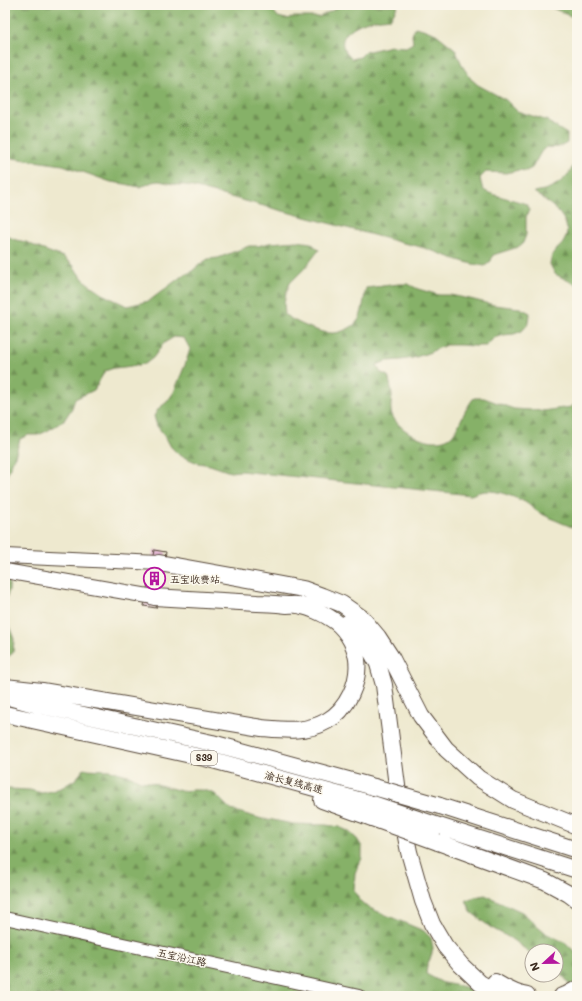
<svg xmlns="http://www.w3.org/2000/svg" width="582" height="1001" font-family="Mali,'LXGW WenKai TC',sans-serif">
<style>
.forest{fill:url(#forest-firs);stroke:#606e43}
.building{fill:url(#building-back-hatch)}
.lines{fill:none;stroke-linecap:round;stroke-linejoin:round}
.secondary-casing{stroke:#564739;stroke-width:14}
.primary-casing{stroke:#564739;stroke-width:16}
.highway-casing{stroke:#564739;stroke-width:18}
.secondary{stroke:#fff;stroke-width:12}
.primary{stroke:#fff;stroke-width:14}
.highway{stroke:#fff;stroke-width:16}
.highway-bridge-casing{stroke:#564739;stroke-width:18;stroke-linecap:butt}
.highway-bridge{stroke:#fff;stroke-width:16}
.labels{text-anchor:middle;stroke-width:3;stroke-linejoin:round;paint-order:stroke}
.shield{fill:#fbf7ec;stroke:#75685c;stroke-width:1}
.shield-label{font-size:9px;font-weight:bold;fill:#3b2a1e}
.poi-label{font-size:10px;fill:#3b2a1e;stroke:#fbf7ec;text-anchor:start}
.street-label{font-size:10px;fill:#3b2a1e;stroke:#fbf7ec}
</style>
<defs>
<pattern id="forest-firs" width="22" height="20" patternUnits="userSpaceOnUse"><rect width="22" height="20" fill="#86b168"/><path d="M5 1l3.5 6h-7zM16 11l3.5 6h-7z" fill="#6f9055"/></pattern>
<pattern id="building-back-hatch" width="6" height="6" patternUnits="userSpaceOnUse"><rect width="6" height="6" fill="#e0a6d0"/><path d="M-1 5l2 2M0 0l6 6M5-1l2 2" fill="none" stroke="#b787a8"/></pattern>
</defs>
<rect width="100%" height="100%" fill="#fbf7ec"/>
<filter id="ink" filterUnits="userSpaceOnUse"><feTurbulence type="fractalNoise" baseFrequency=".025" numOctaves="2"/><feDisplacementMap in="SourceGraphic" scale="8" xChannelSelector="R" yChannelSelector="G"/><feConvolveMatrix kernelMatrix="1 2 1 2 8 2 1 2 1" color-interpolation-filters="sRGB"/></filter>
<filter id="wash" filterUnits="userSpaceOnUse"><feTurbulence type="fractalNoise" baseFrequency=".012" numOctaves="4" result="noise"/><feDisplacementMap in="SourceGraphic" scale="16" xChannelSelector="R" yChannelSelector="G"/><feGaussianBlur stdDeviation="0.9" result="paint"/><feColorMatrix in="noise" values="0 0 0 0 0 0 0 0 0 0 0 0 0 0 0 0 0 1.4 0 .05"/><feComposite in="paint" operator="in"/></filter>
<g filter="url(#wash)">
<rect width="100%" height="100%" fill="#eee9cf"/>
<path class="forest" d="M5,5H269L278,17L286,19L294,17H319L343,5H398L391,18C385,19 378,19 372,20C351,25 330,40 352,59L360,57L365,52L391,46L406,47L413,43L412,35L415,27L423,29L436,34L455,49L463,67L471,79L478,85L506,100L517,111L548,121L554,126L567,134V143C559,148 555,148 546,147L541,152L532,168L526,171L519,170L506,173L486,172L480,178C481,182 481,186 484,190C489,195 517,200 526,204L529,210L526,217V235L523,243L518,247L493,255L491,261L485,266C456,263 431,247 403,243L185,185H178L159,181L152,182L146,185L139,187L125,184L111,182L63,165L5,157Z
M546,5H577V19Z
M577,159V285L555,274L550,264C551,261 551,258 552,255C554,250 560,248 563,243C577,221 550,204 534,192C548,190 560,185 569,173C572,169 574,164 577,159Z
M5,235L16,240L26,242L41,249L63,257L73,265L78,273L86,282L104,295L127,306L149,301L182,276L191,272L199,265L208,259L218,258L249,246H258L269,243L297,241L311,243L319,250L305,268L290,283L286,293L284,304L285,315C295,322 317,332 329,333C339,334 354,328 359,319C363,311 364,297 366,288L399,284H408L418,289L439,295H450L470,299L494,305L520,308L530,313L529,323L522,331L514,334L503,335L494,338L486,346H474L461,345H446L428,353L413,358L401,360L386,361L377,365L380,372L388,376C390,383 392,390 392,397C391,404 390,408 392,415C399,432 433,449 450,437C457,432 462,416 467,408C469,405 471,401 474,398H484L514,409L531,410L542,411L571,407L577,402V529C564,524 552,519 540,513C534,510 530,505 525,502C515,497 497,490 486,491C481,491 476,493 471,495L240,471L230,472L210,465L198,463L179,455L171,447L165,436L157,426L154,416L159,408L167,402L174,392L185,365L190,349L184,338L174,337L164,343L153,358L145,364L124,367L114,368L105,371L94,390L75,399L72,408L65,419L57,425L47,431L38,435H28L20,439L15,456L11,465L5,480Z
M5,538L10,570L9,590L5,603Z
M5,616L14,639L13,653L5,659Z
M84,769L110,770L131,776L140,781L149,782L181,791L193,790H204L215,794L231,810L262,819L273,820L293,824L326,825L339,827L348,831L357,839L362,847V858L355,873L354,891L360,901L367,907L424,931L431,938L433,948L431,957L427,965L426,974L443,983L465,987L498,996H5V790L9,789L30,790L42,793L52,791L63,787L76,779Z
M485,895L522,912L547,934L566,943L577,954V996L565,978L556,971V951H532V954L510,938L490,927L471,912L466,900L475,897Z"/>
<g id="blocks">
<path class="building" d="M154,550L166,552L156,608L144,606Z"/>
</g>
</g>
<g filter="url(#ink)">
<use href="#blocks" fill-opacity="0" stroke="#564739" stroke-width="1"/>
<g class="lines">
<defs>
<path id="secondary" d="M5,918L359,996"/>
<path id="primary" d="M5,556L159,563
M5,571L154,597"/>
<path id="highway" d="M159,563L303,589L322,596L342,604L362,618L378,637L391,657L421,716L446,749L478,778L513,800L577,826
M347,623L353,626L367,644L378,664L384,685L399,801L409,852L423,901L432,924L445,946L461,965L480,983L503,996
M5,687L42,691L262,728C284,730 306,733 327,721C347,710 360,682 357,659C355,643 344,626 330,618C324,614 309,607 302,606C298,604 292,605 287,605C277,604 267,603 257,603C223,601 188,599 154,597
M5,696L38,705L212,743L374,787
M5,714L209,759L373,804
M322,800L372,818
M440,806L577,850
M439,826L577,870
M438,842L545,881L569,894L577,900
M495,982C505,988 515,994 527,996
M562,996L566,995L577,989"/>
</defs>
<use href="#secondary" class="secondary-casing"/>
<use href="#primary" class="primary-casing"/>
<use href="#highway" class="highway-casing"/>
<use href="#secondary" class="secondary"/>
<use href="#primary" class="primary"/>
<use href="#highway" class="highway"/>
<defs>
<path id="highway-bridge" d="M374,787L440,806
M373,804L439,826
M372,818L438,842"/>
</defs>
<use href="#highway-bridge" class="highway-bridge-casing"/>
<use href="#highway-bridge" class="highway-bridge"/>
</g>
</g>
<defs>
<symbol id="building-ring" viewBox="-11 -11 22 22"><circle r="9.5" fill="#fbf7ec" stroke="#b5179e" stroke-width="1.5"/><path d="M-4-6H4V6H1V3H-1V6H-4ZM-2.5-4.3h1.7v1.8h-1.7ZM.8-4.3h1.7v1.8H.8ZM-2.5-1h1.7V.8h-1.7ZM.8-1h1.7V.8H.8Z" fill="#b5179e"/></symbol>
</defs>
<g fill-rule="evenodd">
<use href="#building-ring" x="142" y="566" width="25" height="25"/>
</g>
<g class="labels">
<rect class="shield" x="191" y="751" width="26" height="14" rx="3"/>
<g class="shield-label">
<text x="204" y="761">S39</text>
</g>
<g class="poi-label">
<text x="170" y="583">五宝收费站</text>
</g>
<g class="street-label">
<text transform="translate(294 782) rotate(15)" y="4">渝长复线高速</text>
<text transform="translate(182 957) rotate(12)" y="4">五宝沿江路</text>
</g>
</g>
<rect width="582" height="1001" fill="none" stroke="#fbf7ec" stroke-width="20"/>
<g transform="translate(544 963) rotate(248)"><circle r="19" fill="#fbf7ec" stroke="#aea59a"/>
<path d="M0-3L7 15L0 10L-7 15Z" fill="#b5179e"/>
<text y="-6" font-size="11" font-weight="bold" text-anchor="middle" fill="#3b2a1e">N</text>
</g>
</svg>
